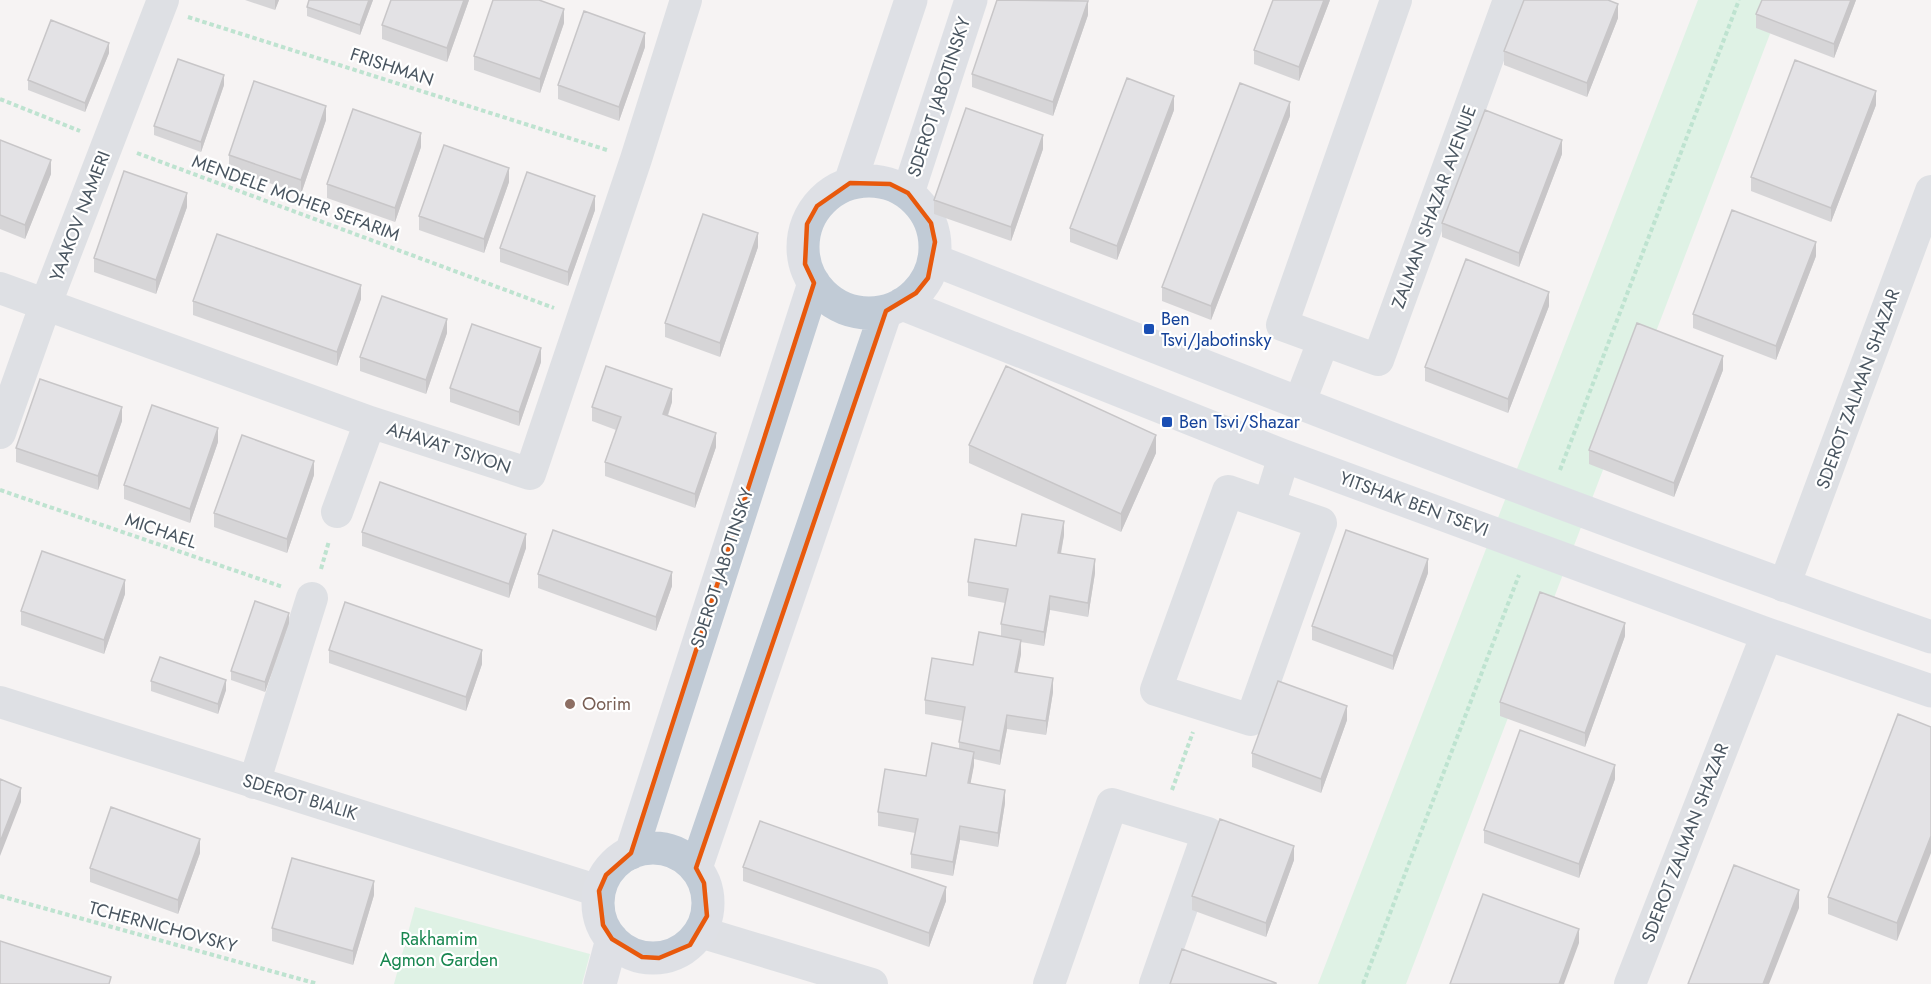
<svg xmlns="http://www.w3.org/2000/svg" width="1931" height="984" font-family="Jost,sans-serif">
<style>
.green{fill:#c3f1d5}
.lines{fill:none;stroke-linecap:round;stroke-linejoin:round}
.path{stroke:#7ad0a6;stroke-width:4;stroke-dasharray:4.5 3;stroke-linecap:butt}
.street{stroke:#c1cad2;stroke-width:32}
.secondary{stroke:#c1cbd6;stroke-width:33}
.wall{fill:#b0b2b7}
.shaded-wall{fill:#909195}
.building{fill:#cdcfd5;stroke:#909195;stroke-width:1.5}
.marked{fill:none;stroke:#e8590c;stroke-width:4.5;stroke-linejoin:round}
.transit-dot{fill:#1a4fb4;stroke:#fff;stroke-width:2}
.education-dot{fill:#8d6e63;stroke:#fff;stroke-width:2}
.labels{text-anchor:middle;stroke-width:4.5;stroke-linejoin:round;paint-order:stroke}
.street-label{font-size:18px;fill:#4a5661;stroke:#fff}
.transit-label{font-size:18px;fill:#164399;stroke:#fff;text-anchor:start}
.education-label{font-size:18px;fill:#785e54;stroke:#fff;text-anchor:start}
.park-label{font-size:18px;fill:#17864f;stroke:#fff}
</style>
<rect width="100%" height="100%" fill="#f5f3f3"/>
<path class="green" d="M1698,0H1783L1406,984H1318Z
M415,907L590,954L582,984H394Z"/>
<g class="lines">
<path class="path" d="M188,17L607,150
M0,99L80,131
M137,153L554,308
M1560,470L1739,0
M0,490L283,587
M321,569L329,541
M1172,790L1193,732
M0,896L318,984
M1363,984L1519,575"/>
<path class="street" d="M1396,0L1282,325L1378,360L1509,0
M0,288L370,422L530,474L636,159L686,0
M1299,404L1323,342
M0,433L45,306L163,0
M1228,491L1321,523L1251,720L1156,690Z
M1269,505L1284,456
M337,512L370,422
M1784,586L1931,191
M0,702L599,891
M254,783L312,598
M700,932L872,984
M1049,984L1112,804L1208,833L1155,984
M1630,984L1767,634"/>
<path class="secondary" d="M803 247a66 66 0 1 1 132 0a66 66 0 1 1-132 0Z
M850,183L911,0
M908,193L971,0
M934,260C1264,390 1595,520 1931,637
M902,304L1284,456L1767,634L1931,691
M598 903a55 55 0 1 1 110 0a55 55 0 1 1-110 0Z
M631,853L814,283
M696,868L886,311
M600,984L612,939"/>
</g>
<path class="wall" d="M245,0H279L275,10Z
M309,0H373L360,35L307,16V7Z
M469,0L447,62L382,39V25Z
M1330,0L1299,81L1254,64V50Z
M1856,0L1834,58L1756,28V14Z
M1088,15L1053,116L972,87V74Z
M1618,18L1587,97L1504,65V51Z
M564,23L540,93L474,70V56Z
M645,47L619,121L558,99V85Z
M109,53L85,112L28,90V80Z
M224,85L201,152L154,135V126Z
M1876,105L1831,222L1751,191V177Z
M1174,110L1117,260L1070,242V228Z
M1290,116L1211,320L1162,301V287Z
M326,120L301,194L229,169V155Z
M0,140L51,174L25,239L0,229Z
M421,147L395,222L327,198V184Z
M1043,149L1011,241L934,214V200Z
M1562,154L1519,267L1442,237V223Z
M509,182L484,253L419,230V216Z
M187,207L156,294L94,272V258Z
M595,210L568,286L500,262V248Z
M758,247L720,357L665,337V323Z
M1816,256L1776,360L1693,328V314Z
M361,299L337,366L193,315V301Z
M1549,306L1508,413L1425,381V367Z
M447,333L426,394L360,371V357Z
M541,362L519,426L450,402V388Z
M1723,370L1674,497L1589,464V450Z
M672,402L668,416L716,447L695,508L605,476V462L616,430L592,421V407Z
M122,421L98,490L16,462V448Z
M218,442L190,523L124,499V485Z
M969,445L1156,453L1121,532L969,463Z
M314,475L287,553L214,527V513Z
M362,532L526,548L509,598L362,546Z
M1064,535L1061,554L1095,573L1088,617L1050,610L1044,646L1021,642V654L1017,672L1053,692L1046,735L1007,729L1000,765L974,759V765L970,784L1005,803L998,847L960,840L953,876L911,868V854L915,833L878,826V812L926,776L959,749V742L963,721L925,714V700L973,665L1001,636V624L1005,603L968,596V582L1016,546Z
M1428,573L1393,670L1312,640V626Z
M538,574L672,586L656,631L538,588Z
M125,594L104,654L21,625V611Z
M289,623L265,692L231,680V671Z
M1625,636L1585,747L1500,716V702Z
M329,650L482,664L466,711L329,663Z
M151,681L226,690L218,714L151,691Z
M1898,714L1897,941L1828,914V897Z
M1347,720L1321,793L1252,767V753Z
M1615,779L1579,878L1484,843V830Z
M200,853L178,914L90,882V868Z
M1294,860L1266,937L1192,910V896Z
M743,867L946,901L929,947L743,881Z
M374,895L353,965L272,941V928Z"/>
<path class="shaded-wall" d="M275,0H279L275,10Z
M369,0H373L360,35V25Z
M464,0H469L447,62V48Z
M1324,0H1330L1299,81V67Z
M1851,0H1856L1834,58V44Z
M1088,1V15L1053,116V102Z
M1618,4V18L1587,97V83Z
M564,9V23L540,93V79Z
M645,33V47L619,121V107Z
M109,43V53L85,112V103Z
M224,75V85L201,152V142Z
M1876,91V105L1831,222V208Z
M1174,96V110L1117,260V246Z
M1290,102V116L1211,320V306Z
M326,106V120L301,194V180Z
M421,133V147L395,222V208Z
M1043,135V149L1011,241V227Z
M1562,140V154L1519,267V253Z
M51,160V174L25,239V225Z
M509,168V182L484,253V239Z
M187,193V207L156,294V280Z
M595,196V210L568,286V272Z
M758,233V247L720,357V343Z
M1816,242V256L1776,360V346Z
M361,285V299L337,366V352Z
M1549,292V306L1508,413V399Z
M447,319V333L426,394V380Z
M541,348V362L519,426V412Z
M1723,356V370L1674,497V483Z
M672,389V402L663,428V414Z
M122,407V421L98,490V476Z
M218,428V442L190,523V509Z
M716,433V447L695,508V494Z
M1156,435V453L1121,532V514Z
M314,461V475L287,553V539Z
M1064,521V535L1058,567V553Z
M526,534V548L509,598V584Z
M1095,559V573L1088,617V603Z
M1428,559V573L1393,670V656Z
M672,572V586L656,631V617Z
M125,580V594L104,654V640Z
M1050,596V610L1044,646V632Z
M289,613V623L265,692V682Z
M1625,623V636L1585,747V733Z
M1021,640V654L1015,686V672Z
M482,650V664L466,711V697Z
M1053,678V692L1046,735V721Z
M226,680V690L218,714V704Z
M1347,706V720L1321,793V779Z
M1007,715V729L1000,765V751Z
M974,752V765L968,797V783Z
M1615,765V779L1579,878V864Z
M21,788V802L0,856V842Z
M1005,790V803L998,847V833Z
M960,826V840L953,876V862Z
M1931,836V853L1897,941V923Z
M200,839V853L178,914V900Z
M1294,846V860L1266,937V923Z
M374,881V895L353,965V951Z
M946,887V901L929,947V933Z
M1799,890V908L1769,984H1763Z
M1579,929V943L1564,984H1559Z"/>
<path class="building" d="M309,0H369L360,25L307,7Z
M391,0H464L447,48L382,25Z
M493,0H539L564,9L540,79L474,56Z
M997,0L1088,1L1053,102L972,74Z
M1273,0H1324L1299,67L1254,50Z
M1524,0H1608L1618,4L1587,83L1504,51Z
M1762,0H1851L1834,44L1756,14Z
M584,11L645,33L619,107L558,85Z
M51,20L109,43L85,103L28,80Z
M178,59L224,75L201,142L154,126Z
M1795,60L1876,91L1831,208L1751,177Z
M1127,78L1174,96L1117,246L1070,228Z
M254,81L326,106L301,180L229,155Z
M1240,83L1290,102L1211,306L1162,287Z
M966,108L1043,135L1011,227L934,200Z
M353,109L421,133L395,208L327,184Z
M1485,110L1562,140L1519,253L1442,223Z
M0,140L51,160L25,225L0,215Z
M444,145L509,168L484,239L419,216Z
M124,171L187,193L156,280L94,258Z
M527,172L595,196L568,272L500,248Z
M1732,210L1816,242L1776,346L1693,314Z
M703,214L758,233L720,343L665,323Z
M217,234L361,285L337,352L193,301Z
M1466,259L1549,292L1508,399L1425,367Z
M382,296L447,319L426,380L360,357Z
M1637,323L1723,356L1674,483L1589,450Z
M472,324L541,348L519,412L450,388Z
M606,366L672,389L663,414L716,433L695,494L605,462L621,417L592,407Z
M1006,366L1156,435L1121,514L969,445Z
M40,379L122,407L98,476L16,448Z
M152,405L218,428L190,509L124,485Z
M242,435L314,461L287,539L214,513Z
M380,482L526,534L509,584L362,532Z
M1022,514L1064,521L1058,553L1095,559L1088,603L1050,596L1044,632L1001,624L1008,589L968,582L975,539L1016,546Z
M553,530L672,572L656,617L538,574Z
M1346,530L1428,559L1393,656L1312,626Z
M42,551L125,580L104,640L21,611Z
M1540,592L1625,623L1585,733L1500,702Z
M255,601L289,613L265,682L231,671Z
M345,602L482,650L466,697L329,650Z
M979,632L1021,640L1015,672L1053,678L1046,721L1007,715L1000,751L959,742L965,707L925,700L932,658L973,665Z
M160,657L226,680L218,704L151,681Z
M1278,681L1347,706L1321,779L1252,753Z
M1898,714L1931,727V836L1897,923L1828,897Z
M1520,730L1615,765L1579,864L1484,830Z
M932,743L974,752L968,783L1005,790L998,833L960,826L953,862L911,854L918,819L878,812L885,769L926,776Z
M0,779L21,788L0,842Z
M111,807L200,839L178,900L90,868Z
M1220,819L1294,846L1266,923L1192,896Z
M760,821L946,887L929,933L743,867Z
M292,858L374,881L353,951L272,928Z
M1734,865L1799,890L1763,984H1688Z
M1483,894L1579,929L1559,984H1450Z
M0,941L111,977L109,984H0Z
M1182,949L1276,983V984H1170Z"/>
<path d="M0 0H1931V984H0ZM850,183L890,184L908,193L931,223L935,242L928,278L916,293L886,311L696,868L704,883L707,916L690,945L659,958L642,957L612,939L603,925L599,891L606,875L631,853L814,283L805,264L807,224L817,206Z" fill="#f5f3f3" fill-opacity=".55" fill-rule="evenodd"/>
<path class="marked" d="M850,183L890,184L908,193L931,223L935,242L928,278L916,293L886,311L696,868L704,883L707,916L690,945L659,958L642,957L612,939L603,925L599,891L606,875L631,853L814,283L805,264L807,224L817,206Z"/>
<g class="transit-dot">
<rect x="1143" y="323" width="12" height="12" rx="3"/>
<rect x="1161" y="416" width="12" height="12" rx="3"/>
</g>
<circle class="education-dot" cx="570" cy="704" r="6"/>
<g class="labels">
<g class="street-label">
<text transform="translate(392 67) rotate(18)" y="6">FRISHMAN</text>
<text transform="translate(939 97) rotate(-72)" y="6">SDEROT JABOTINSKY</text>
<text transform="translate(296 198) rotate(20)" y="6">MENDELE MOHER SEFARIM</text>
<text transform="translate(1434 207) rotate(-70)" y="6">ZALMAN SHAZAR AVENUE</text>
<text transform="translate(80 216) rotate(-69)" y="6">YAAKOV NAMERI</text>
<text transform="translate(1858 389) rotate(-70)" y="6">SDEROT ZALMAN SHAZAR</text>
<text transform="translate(449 448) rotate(18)" y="6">AHAVAT TSIYON</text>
<text transform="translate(1414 504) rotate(20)" y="6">YITSHAK BEN TSEVI</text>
<text transform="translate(161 531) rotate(19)" y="6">MICHAEL</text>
<text transform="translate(722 568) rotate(-72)" y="6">SDEROT JABOTINSKY</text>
<text transform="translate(300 797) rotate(17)" y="6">SDEROT BIALIK</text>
<text transform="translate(1685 843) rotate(-69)" y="6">SDEROT ZALMAN SHAZAR</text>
<text transform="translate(163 927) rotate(15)" y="6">TCHERNICHOVSKY</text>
</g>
<g class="transit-label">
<text x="1161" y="325">Ben<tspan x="1161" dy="21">Tsvi/Jabotinsky</tspan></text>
<text x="1179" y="428">Ben Tsvi/Shazar</text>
</g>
<g class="education-label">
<text x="582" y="710">Oorim</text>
</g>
<g class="park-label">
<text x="439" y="945">Rakhamim<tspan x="439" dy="21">Agmon Garden</tspan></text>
</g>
</g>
</svg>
